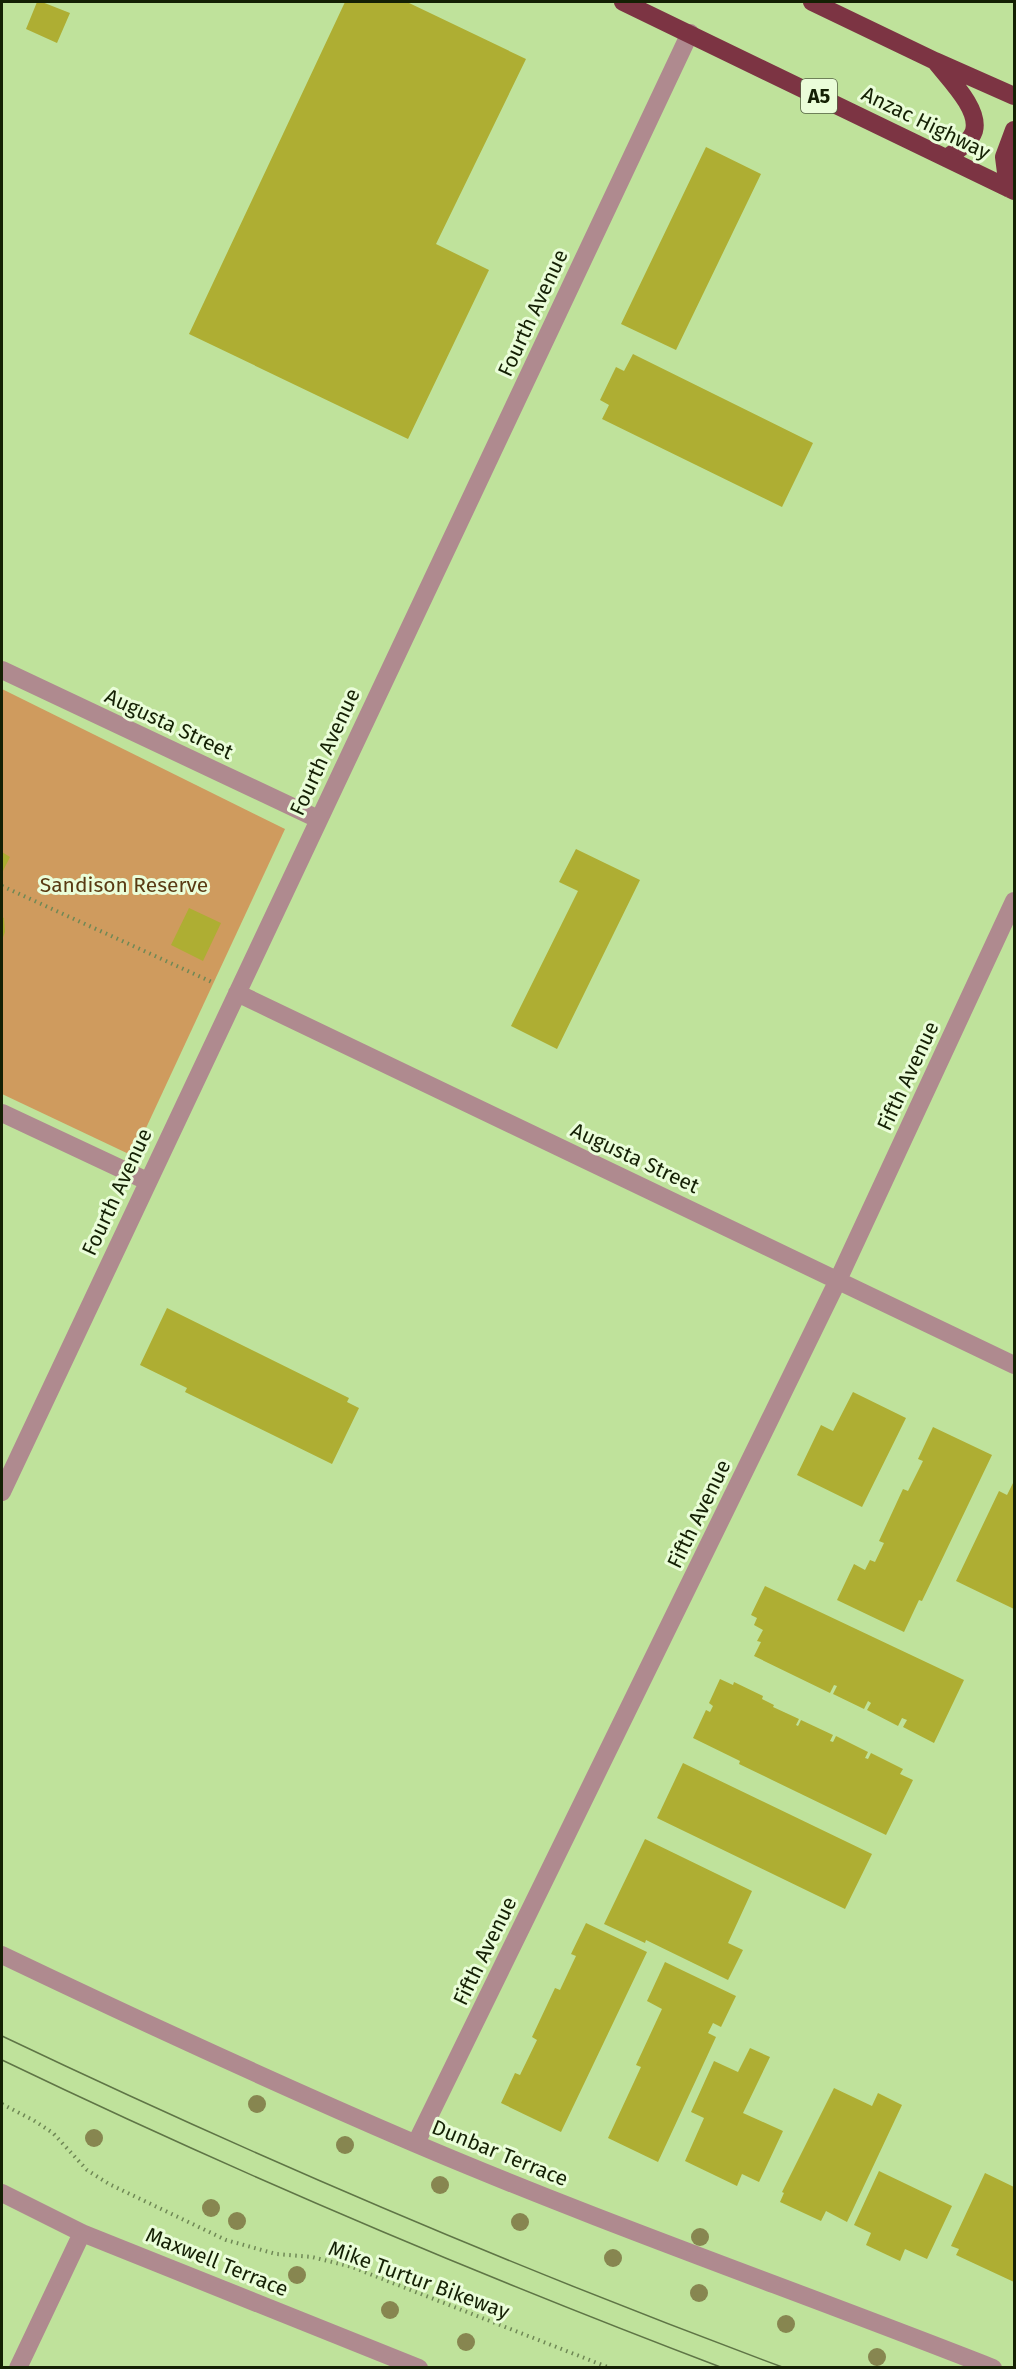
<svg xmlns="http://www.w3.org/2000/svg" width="1016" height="2369" font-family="'Fira Sans',sans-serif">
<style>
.green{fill:#cf9b5e}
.building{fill:#aeae33}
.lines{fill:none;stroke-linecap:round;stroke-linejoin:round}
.path{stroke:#6f8855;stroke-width:4;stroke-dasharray:1.5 4.5;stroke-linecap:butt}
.minor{stroke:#af8a8f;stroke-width:18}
.highway{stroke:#7c3443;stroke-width:18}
.tram{stroke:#5f7546;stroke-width:1.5}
.tree{fill:#878650}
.labels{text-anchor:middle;stroke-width:6;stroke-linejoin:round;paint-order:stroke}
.shield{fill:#eafdd9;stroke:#546244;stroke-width:1.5}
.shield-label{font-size:20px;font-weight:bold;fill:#142004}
.street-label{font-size:21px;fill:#142004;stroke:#eafdd9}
.park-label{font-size:21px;fill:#593a13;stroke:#eafdd9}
</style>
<rect width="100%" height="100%" fill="#bfe29b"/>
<path class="green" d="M2,689L285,829L133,1156L2,1094Z"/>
<path class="building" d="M37,2H42L70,13L57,43L26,29Z
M345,2H407L526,59L436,244L489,270L408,439L189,334Z
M706,147L761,174L676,350L621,324Z
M633,354L813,443L782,507L602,419L609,405L600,400L616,367L624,371Z
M576,849L640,880L557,1049L511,1026L578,891L559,882Z
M2,852L10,857L2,873Z
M189,908L221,923L203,961L171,945Z
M2,917L4,918L5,932L2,940Z
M167,1308L349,1398L347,1402L359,1408L332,1464L185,1392L187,1388L140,1365Z
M853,1392L906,1418L862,1507L797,1475L821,1425L833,1431Z
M933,1427L992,1455L922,1601L919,1600L904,1632L837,1600L854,1564L865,1570L870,1560L875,1562L884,1543L879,1541L903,1489L908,1491L923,1461L918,1459Z
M1014,1481V1609L956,1581L999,1491L1007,1495Z
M765,1586L964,1680L934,1743L903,1727L907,1720L902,1718L898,1726L867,1710L871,1703L868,1701L864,1709L833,1694L837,1686L834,1685L830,1693L754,1656L761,1642L757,1641L763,1630L754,1625L757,1618L751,1615Z
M720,1679L733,1685L734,1682L763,1696L762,1699L774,1705L773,1707L799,1719L796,1725L798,1726L801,1720L833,1735L830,1741L833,1742L836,1736L868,1752L865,1758L868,1759L871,1753L903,1769L900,1774L913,1780L886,1835L739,1764L740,1761L693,1738L706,1710L710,1712L713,1706L709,1703Z
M683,1763L872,1854L845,1909L657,1818Z
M645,1839L752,1891L728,1943L743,1950L728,1980L646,1940L645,1943L604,1924Z
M586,1923L647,1952L561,2132L501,2103L515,2073L520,2075L537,2040L532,2037L555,1988L560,1990L576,1956L571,1954Z
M665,1962L736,1996L721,2027L713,2023L708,2033L716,2037L658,2162L608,2138L641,2067L636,2065L662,2009L647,2001Z
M750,2048L770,2057L743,2113L783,2131L759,2182L742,2174L737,2186L685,2161L704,2118L691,2112L714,2061L738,2072Z
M834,2088L872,2106L878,2093L902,2105L847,2222L826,2211L821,2221L780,2202L784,2193L782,2192Z
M879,2171L952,2206L927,2259L905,2249L900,2261L866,2245L871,2233L854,2225Z
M985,2173L1014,2187V2282L956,2255L959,2249L951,2246Z"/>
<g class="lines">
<path class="path" d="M2,886L214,983
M2,2104L33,2120L53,2133L87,2170L109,2184L226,2240L276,2254L312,2257L352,2267L610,2368"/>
<path class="minor" d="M2,670L318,819
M237,993L1014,1365
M2,1113L147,1181
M2,1492L690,33
M2,1955C138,2020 275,2083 414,2143C604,2224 800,2292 993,2368
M416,2143L838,1280L1014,901
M2,2193L82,2233L419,2368
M18,2368L82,2233"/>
<path class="highway" d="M623,2L1014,191
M812,2L935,61L1014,96
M936,62C949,79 980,109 974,131C970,143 956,151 947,158
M1008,188L1004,157L1014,130"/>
<path class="tram" d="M2,2036C258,2158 518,2269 785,2368
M2,2060C237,2173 478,2275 723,2368"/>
</g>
<g class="tree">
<circle cx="257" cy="2104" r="9"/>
<circle cx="94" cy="2138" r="9"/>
<circle cx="345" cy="2145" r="9"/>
<circle cx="440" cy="2185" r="9"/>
<circle cx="211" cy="2208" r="9"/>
<circle cx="237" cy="2221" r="9"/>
<circle cx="520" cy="2222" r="9"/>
<circle cx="700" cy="2237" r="9"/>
<circle cx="613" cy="2258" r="9"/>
<circle cx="297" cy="2275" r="9"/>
<circle cx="699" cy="2293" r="9"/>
<circle cx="390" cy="2310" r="9"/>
<circle cx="786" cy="2324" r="9"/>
<circle cx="466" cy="2342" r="9"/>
<circle cx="877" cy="2357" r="9"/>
</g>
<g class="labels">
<rect class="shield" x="801" y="79" width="36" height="34" rx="4.5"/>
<g class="shield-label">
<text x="819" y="103">A5</text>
</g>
<g class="street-label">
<text transform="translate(926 123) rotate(26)" y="7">Anzac Highway</text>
<text transform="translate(533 313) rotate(-65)" y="7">Fourth Avenue</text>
<text transform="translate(169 724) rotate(25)" y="7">Augusta Street</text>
<text transform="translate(325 752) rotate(-65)" y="7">Fourth Avenue</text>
<text transform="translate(908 1076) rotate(-65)" y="7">Fifth Avenue</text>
<text transform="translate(635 1158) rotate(25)" y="7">Augusta Street</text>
<text transform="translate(117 1192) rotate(-65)" y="7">Fourth Avenue</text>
<text transform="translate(699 1514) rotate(-64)" y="7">Fifth Avenue</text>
<text transform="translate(485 1951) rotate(-64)" y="7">Fifth Avenue</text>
<text transform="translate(500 2153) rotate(22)" y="7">Dunbar Terrace</text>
<text transform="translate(217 2262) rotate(22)" y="7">Maxwell Terrace</text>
<text transform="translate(419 2280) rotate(20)" y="7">Mike Turtur Bikeway</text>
</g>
<g class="park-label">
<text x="124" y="892">Sandison Reserve</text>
</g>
</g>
<rect width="1016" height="2369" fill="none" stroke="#142004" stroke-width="6"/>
</svg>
